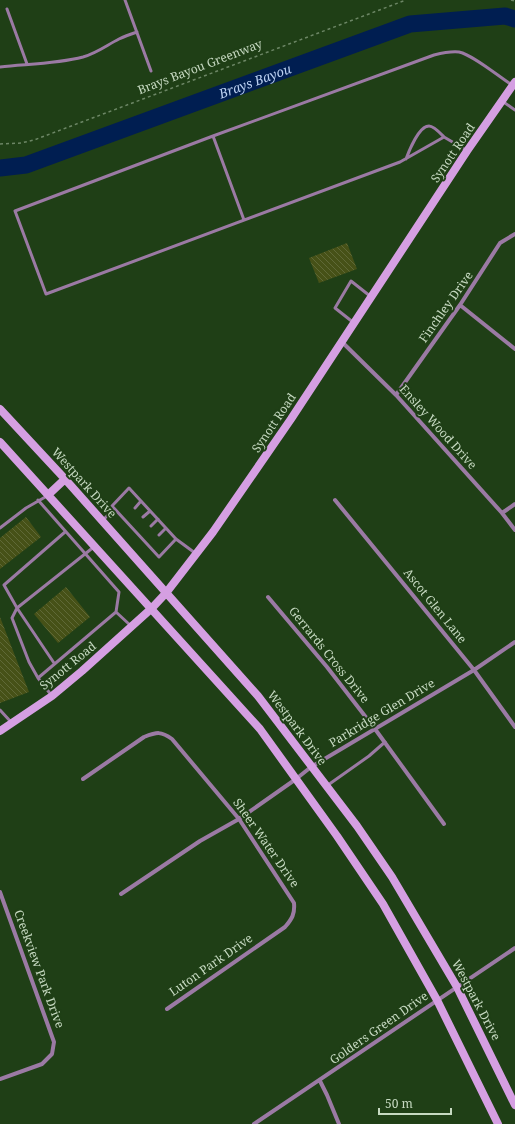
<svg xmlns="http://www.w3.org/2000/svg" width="515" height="1124" font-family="'Noto Serif',serif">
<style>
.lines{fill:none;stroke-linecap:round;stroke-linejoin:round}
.river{stroke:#001e51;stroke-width:17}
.building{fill:url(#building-back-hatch)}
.path{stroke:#6c8665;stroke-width:1.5;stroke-dasharray:3 3;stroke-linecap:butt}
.lane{stroke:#9b7aa4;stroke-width:3}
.street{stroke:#9b7aa4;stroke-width:4}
.secondary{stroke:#d59fe2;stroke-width:8}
.labels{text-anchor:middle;stroke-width:4;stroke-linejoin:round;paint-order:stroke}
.street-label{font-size:12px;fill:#c6d9c1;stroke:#1f3f16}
.water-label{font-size:13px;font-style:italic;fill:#bad0f1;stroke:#1f3f16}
</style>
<defs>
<pattern id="building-back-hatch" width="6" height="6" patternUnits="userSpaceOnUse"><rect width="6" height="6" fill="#465117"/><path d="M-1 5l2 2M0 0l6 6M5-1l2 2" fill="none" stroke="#5f6937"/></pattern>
</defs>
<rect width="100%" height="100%" fill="#1f3f16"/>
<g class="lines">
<path class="river" id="s1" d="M0,168L26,165L410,24L505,16L515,19"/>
</g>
<path class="building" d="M347,243L357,269L319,283L309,258Z
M26,517L41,537L0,569V538Z
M66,587L90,617L58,643L34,614Z
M0,617L29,692L0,703Z"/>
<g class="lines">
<path class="path" d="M511,0L515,1
M0,144L21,143L34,140L406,0"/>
<path class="lane" d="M125,0L151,71
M7,9L27,64
M0,67C27,64 56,64 83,57C97,53 107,45 119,39C125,36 131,34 137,32
M502,101L515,110
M213,136L244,220
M466,150L444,137L400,162L46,294L15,211L213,136L434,55C442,53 450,51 459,52C473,55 498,76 512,85
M406,159C409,151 419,126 429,126C434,126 441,134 444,137
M354,323L335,308L351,281L370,296
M38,500L119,592L116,612
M135,508L141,501
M143,517L150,511
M103,520L114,509
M151,526L158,519
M0,528L26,508L47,496
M159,535L166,528
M176,539L159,557L112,506L129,488L176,539L195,553
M54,663L17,608L4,585L65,532
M38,678L116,612L130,625
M52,696L38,678L29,662L12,618L17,608L95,546
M0,710L11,722
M328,785L369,756L385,742"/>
<path class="street" d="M460,305L515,349
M342,342L396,395L502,513L515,530
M396,395L460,305L500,243L515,234
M335,500L474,670L515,727
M502,513L515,504
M268,597L327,667L375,729L444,824
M83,779L144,737C157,732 161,731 172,739L239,819L294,903C295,914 292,919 285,927L167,1009
M0,892L54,1042L52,1054L42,1064L0,1079
M121,894L200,841L239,819L296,779L311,767L474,670L515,642
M320,1081L327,1095L339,1124
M254,1124L515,948"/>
<path class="secondary" d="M0,409L65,479L258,696L357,826L392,877L457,987L515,1105
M0,442L260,729L337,836L383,904L437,1000L498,1124
M48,495L65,479
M0,731L52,696L82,671L152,608L166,593L213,532L291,419L467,151L515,82"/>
</g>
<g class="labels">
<g class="street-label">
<text transform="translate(200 67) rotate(-21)" y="4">Brays Bayou Greenway</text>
<text transform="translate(453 153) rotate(-56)" y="4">Synott Road</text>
<text transform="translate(446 307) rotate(-55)" y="4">Finchley Drive</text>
<text transform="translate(274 423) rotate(-56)" y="4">Synott Road</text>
<text transform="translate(438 427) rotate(48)" y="4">Ensley Wood Drive</text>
<text transform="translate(84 483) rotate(48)" y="4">Westpark Drive</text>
<text transform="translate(435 606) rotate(51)" y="4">Ascot Glen Lane</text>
<text transform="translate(329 655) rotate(51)" y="4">Gerrards Cross Drive</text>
<text transform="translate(68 666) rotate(-39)" y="4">Synott Road</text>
<text transform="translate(382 713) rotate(-31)" y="4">Parkridge Glen Drive</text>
<text transform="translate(297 728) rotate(53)" y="4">Westpark Drive</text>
<text transform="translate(266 843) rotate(55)" y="4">Sheer Water Drive</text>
<text transform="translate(211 965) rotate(-35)" y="4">Luton Park Drive</text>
<text transform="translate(39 969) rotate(70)" y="4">Creekview Park Drive</text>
<text transform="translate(476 1000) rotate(62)" y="4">Westpark Drive</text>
<text transform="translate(379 1028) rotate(-35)" y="4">Golders Green Drive</text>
</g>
<g class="water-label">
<text dy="5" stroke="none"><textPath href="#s1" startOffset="270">Brays Bayou</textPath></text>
</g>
</g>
<path d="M379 1108v6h72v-6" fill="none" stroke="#c6d9c1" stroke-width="2"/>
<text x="385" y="1108" font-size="12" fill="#c6d9c1" stroke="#1f3f16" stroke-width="3" paint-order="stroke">50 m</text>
</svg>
